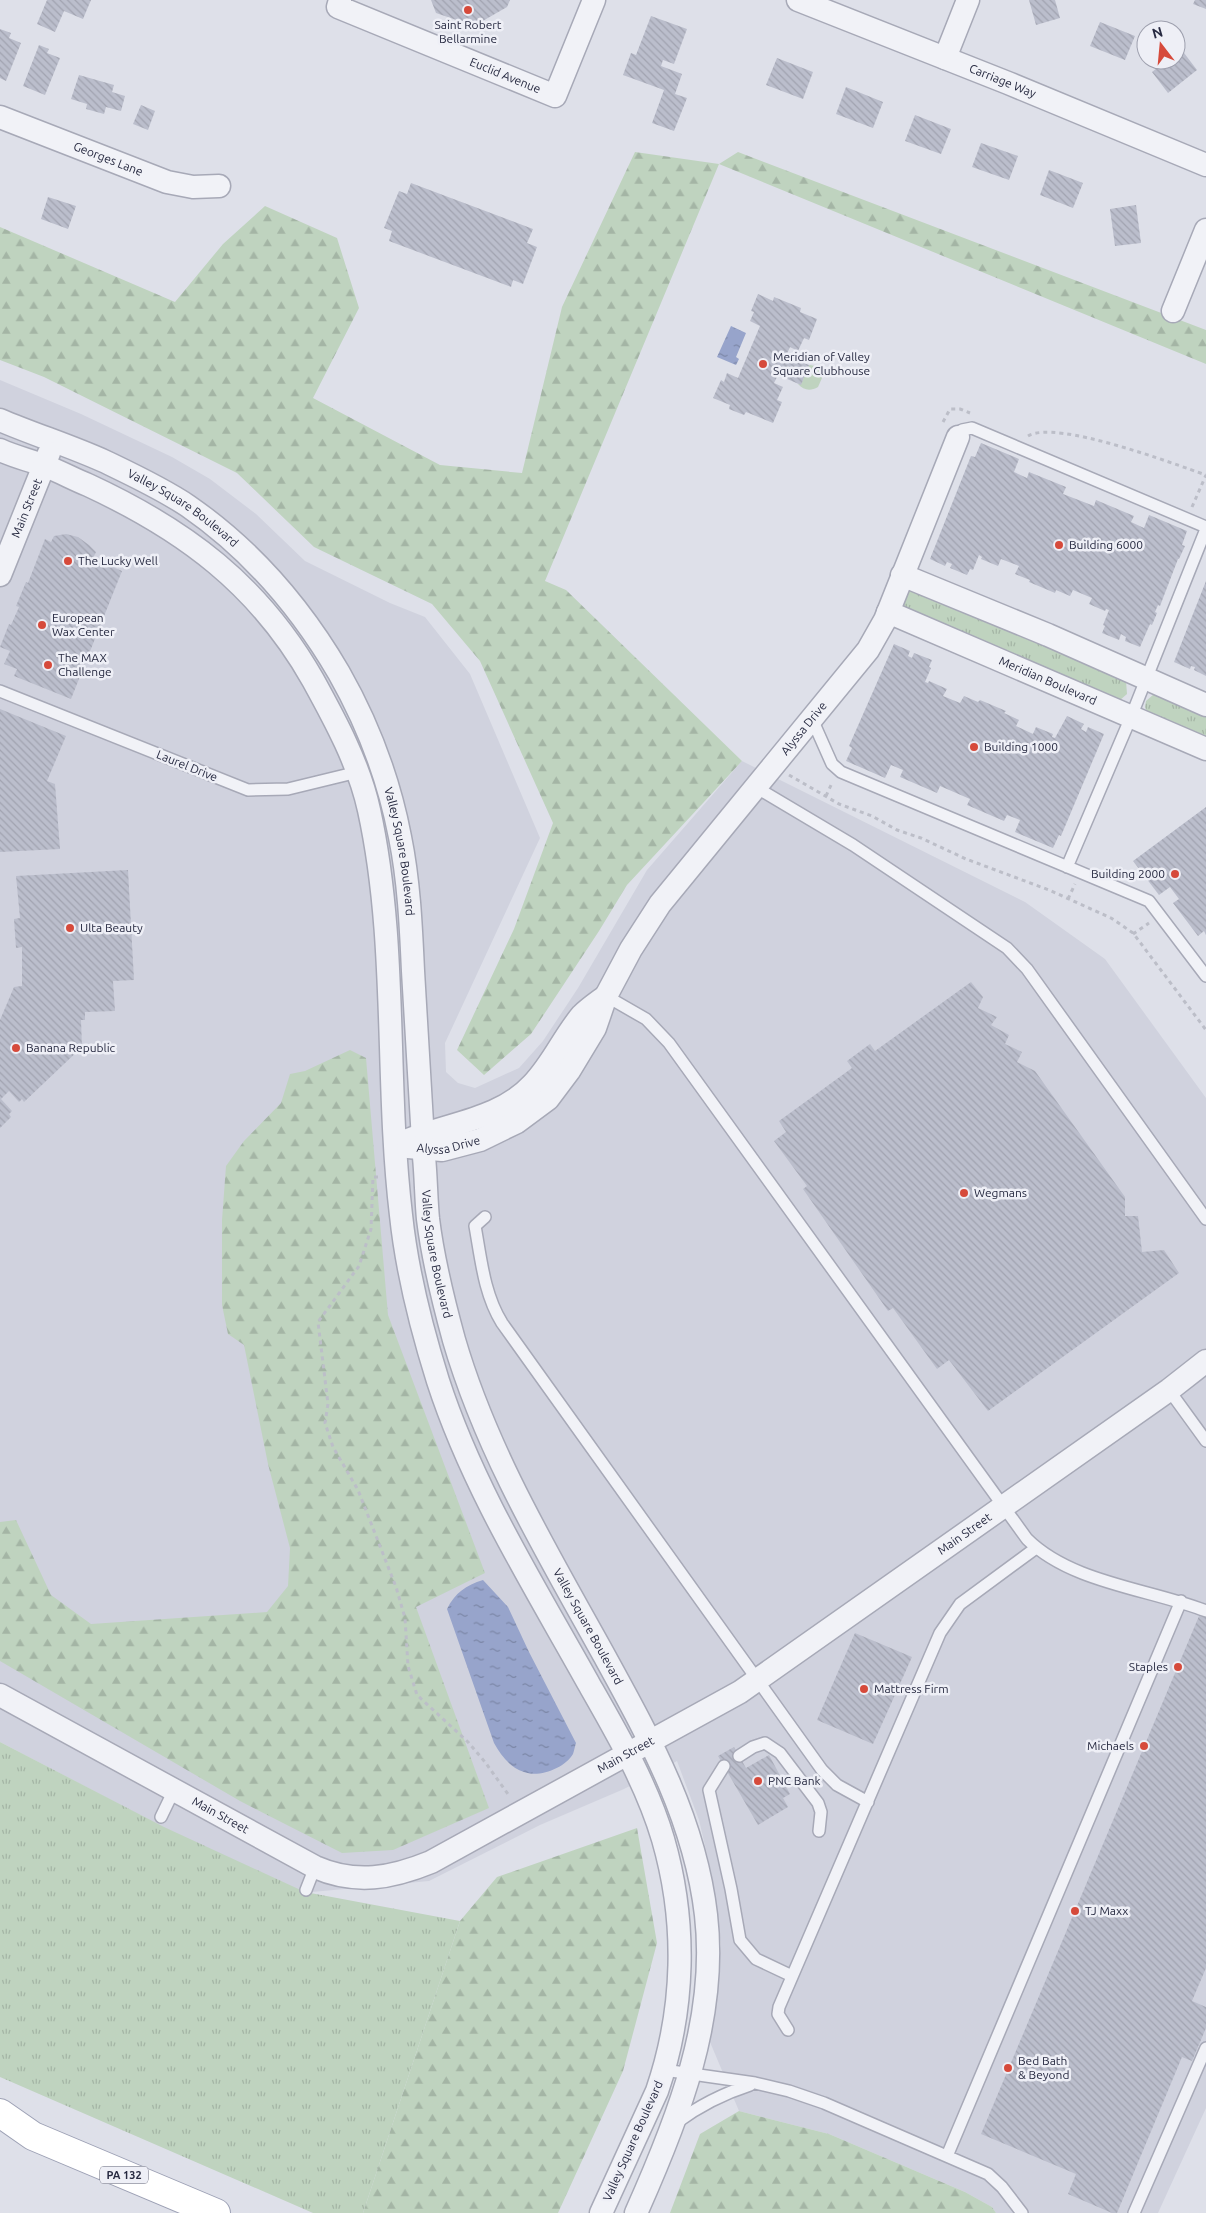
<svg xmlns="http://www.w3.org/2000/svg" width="1206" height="2213" font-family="Ubuntu,sans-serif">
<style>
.built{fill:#d0d2de}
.grass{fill:url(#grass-tufts)}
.forest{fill:url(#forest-firs)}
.green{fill:#bfd3bf}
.water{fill:url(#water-ripples)}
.building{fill:url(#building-back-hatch)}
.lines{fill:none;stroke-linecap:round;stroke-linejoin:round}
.service-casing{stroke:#a7a9b7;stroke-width:14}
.minor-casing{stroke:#a7a9b7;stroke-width:25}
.primary-casing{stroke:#9da1b5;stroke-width:30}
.path{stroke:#bcbec8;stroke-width:3;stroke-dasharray:4 4;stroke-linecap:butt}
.service{stroke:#f1f2f7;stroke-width:11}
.minor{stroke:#f1f2f7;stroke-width:22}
.primary{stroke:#fff;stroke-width:28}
.poi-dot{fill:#d64a3b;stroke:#eeeff6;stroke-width:2}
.labels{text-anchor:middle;stroke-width:5;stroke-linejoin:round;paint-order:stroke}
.shield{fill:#eeeff6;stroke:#636577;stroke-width:1}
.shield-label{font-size:11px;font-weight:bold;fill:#272a41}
.poi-label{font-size:12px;fill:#272a41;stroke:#eeeff6;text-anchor:start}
.street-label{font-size:12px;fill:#272a41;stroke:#eeeff6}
</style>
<defs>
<pattern id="grass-tufts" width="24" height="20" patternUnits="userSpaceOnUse" patternTransform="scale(1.25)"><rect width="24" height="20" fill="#bfd3bf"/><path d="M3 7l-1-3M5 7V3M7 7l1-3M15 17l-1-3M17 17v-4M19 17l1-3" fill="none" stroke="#a4b5a5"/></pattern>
<pattern id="forest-firs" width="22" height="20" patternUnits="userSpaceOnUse" patternTransform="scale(1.25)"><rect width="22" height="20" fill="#bfd3bf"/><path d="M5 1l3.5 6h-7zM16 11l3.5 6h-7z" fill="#a4b5a5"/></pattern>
<pattern id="water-ripples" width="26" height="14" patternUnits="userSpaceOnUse" patternTransform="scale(1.25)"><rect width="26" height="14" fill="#97a4cb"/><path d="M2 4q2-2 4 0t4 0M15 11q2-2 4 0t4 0" fill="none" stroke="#7b86a6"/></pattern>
<pattern id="building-back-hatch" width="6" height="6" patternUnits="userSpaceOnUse" patternTransform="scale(1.25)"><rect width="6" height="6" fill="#bbbecc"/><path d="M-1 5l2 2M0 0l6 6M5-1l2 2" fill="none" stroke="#a1a3b0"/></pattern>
</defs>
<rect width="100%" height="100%" fill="#dee0e9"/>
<path class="built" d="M0,380L81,414L172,457L210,479L256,514L305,561L390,603L425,617L470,674L540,838L445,1043L446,1072L458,1083L475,1088L519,1068L543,1041L578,988L647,870L742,761L1025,902L1105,959L1206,1098V2108L1158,2213H996L992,2207L965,2192L829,2134L739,2111L710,2042L721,1945L711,1871L699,1820L677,1761L624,1789L540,1825L429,1881L291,1894L0,1742Z"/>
<path class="grass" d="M911,591L926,594L1126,681L1127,694L1119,701L902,608L903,596Z
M1154,694L1206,713V740L1147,713L1145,707L1146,701Z
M0,1742L164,1827L305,1892L460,1921L363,2213H313L0,2077Z"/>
<path class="forest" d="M635,152L719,164L738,152L1206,330V364L719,164L545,581L566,590L742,761L627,885L599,931L531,1034L484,1075L457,1050L514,929L553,823L480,661L432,604L314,547L237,473L44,377L0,360V227L175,302L223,244L265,206L337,238L359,308L313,398L440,465L522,473L562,307Z
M350,1050L366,1058L388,1315L485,1573L416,1607L489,1808L393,1850L342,1853L240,1801L0,1661V1522L16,1520L51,1595L91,1624L267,1612L288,1586L290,1548L268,1464L244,1345L228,1334L222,1305V1220L226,1166L244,1141L281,1103L290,1074L305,1071Z
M637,1828L657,1943L623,2071L558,2213H363L460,1921L497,1877Z
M739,2111L829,2134L965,2192L992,2207L996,2213H670L700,2134Z"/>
<path class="green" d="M808,365C817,365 821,369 822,378L818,387C811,391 804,391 798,384H801L809,366Z"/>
<path class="water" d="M731,326L746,333L736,357L739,359L736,365L717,357Z
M483,1580L508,1607L529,1652L576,1743C575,1746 574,1751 573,1754C565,1768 539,1778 524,1772C509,1767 501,1755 494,1743L447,1609C455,1593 466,1585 483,1580Z"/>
<path class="building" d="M47,0H91L83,19L64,11L55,32L37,24Z
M431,0H510L507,7L474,26L436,13Z
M1029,0H1055L1060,18L1036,25Z
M1195,0H1206V9L1193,4Z
M651,16L687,29L674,64L663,60L661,66L682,74L675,94L687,98L674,131L652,123L664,90L623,75L631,53L636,55Z
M1100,22L1135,36L1125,60L1090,46Z
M0,29L11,33L9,38L21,43L6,81L0,78Z
M39,45L49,49L47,53L60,58L45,95L23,86Z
M1181,49L1197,70L1168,93L1152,72L1167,60H1176V53Z
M777,58L813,72L803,99L766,85Z
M79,75L114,85L112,92L125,96L121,111L106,107L104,114L86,109L87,104L71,99Z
M846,87L883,102L873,128L836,114Z
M141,105L155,111L148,130L133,124Z
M915,115L951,129L941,154L905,141Z
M981,143L1018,156L1009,180L972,167Z
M1049,170L1083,183L1073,208L1040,195Z
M411,183L533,229L527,243L537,247L523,284L513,280L511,287L389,241L392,231L384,228L399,191L407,194Z
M48,197L76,206L68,229L41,219Z
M1136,205L1141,243L1115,246L1110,209Z
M758,294L773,301L774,297L801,308L800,312L817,319L809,340L804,338L798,351L790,347L786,356L809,365L801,385L778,375L774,383L783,387L777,400L782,402L773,423L746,412L744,415L729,409L730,405L713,398L721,380L724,382L727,373L738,378L760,326L750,321L754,312L751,311Z
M981,443L1019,459L1014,472L1027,478L1029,472L1066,487L1063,494L1094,506L1096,500L1134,516L1131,522L1144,528L1149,515L1187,531L1182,545L1185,546L1179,559H1178L1160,606L1158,605L1155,612L1157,613L1152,625L1150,624L1140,647L1125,641L1126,637L1121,634L1119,640L1102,633L1105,626L1103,625L1109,610L1106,609L1105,611L1089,604L1092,598L1073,590L1070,596L1056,590L1055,593L1029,582L1030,580L1015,574L1019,566L1001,559L998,566L981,559L982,557L979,555L973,570L970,569L967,575L950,568L952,564L947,562L945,566L930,559L971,456L975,457Z
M66,534L78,537L89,545L96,552L94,556L96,560L122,571L71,699L14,676L17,669L4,664L10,651L0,647L9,624L11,625L19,607L16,606L26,582L28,583L45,539L51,542L54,536Z
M1206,581V676L1194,670L1195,667L1191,666L1190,669L1174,662Z
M894,644L910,651L908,656L912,658L914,653L932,660L929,667L931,668L925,682L928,683L929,681L947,689L943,696L960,703L964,696L978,702L980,700L1006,711L1004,713L1019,720L1016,726L1033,734L1036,727L1053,734L1052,737L1055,738L1067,716L1084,724L1081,729L1086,732L1088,727L1104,734L1061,836L1059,835L1053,848L1015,832L1020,820L1007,815L1004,821L967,805L970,799L940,786L937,793L900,777L903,770L891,765L885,778L846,761L852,748L849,746Z
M0,709L66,736L47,781L55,784L60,849L0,852Z
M1206,807V935L1204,931L1198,936L1173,903L1179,899L1170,887L1159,895L1133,861Z
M128,870L134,980L113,981L115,1011L85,1012V1020H81L82,1047L24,1102L22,1099L19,1102L9,1091L1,1099L12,1111L9,1114L11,1117L0,1128V1020L14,987L22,986V947L16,948L14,919L20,918L16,876Z
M971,982L983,997L978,1008L997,1017L991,1025L1009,1035L1005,1044L1022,1052L1017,1062L1035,1071L1125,1197V1216H1138L1142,1252L1164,1250L1179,1273L988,1411L949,1360L937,1369L893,1308L888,1311L803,1189L807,1186L774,1141L786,1132L779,1121L852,1068L847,1061L870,1044L875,1051Z
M1199,1616L1206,1618V1968L1192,2001L1206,2007V2028L1192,2061L1182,2057L1117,2213H1112L1068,2194L1076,2174L981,2134Z
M855,1633L912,1657L873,1744L817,1720Z
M734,1747L746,1768L769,1755L790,1794L783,1798L788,1807L758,1825L718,1756Z"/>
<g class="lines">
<defs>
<path id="service" d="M958,437L962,430L972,428L1206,527
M0,691L248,790L288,789L362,771
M812,719L832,764L841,772L1149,901L1206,976
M757,788L853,845L1007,948L1027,969L1206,1219
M1067,867L1131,717L1206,529
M606,996L646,1019L669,1043L1027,1539C1071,1583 1150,1589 1206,1611
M485,1217L475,1226C481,1259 484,1294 502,1323L822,1770L837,1785L868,1802
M1169,1390L1206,1441
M739,1756L753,1747L765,1743L780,1753L818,1803L821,1812L819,1831
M724,1766L709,1790L731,1889L740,1940L756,1959L792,1976
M161,1817L174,1790
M306,1890L315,1867
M788,2030L778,2014L779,2007L940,1633L960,1604L1036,1548
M664,2070L755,2083L789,2091L824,2103L988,2174L1002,2187L1022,2213
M676,2123C700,2105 722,2094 750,2085
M947,2156L1181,1601
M1134,2213L1206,2048"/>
<g id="minor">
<path id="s1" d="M340,0L338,7L555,96L594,0"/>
<path id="s2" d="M798,0L1008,83L1206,165"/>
<path d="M945,58L968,0"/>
<path id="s3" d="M0,117L167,182L193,187L219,186"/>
<path d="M1173,311L1206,230"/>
<path id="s4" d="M0,420C35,435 71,446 106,462C133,475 163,489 188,506C250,549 301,608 339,673C368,724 389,780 400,837C409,881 411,927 413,971C417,1033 420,1095 424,1157C426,1177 426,1198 428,1219C433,1260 443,1300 454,1340C487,1453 548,1554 605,1657C650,1739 695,1820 706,1915C718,2019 678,2119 636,2213"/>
<path d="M0,450C15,457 30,460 45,466C59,471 73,479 88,485C185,530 259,585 313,680C335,720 359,764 369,810C398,942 385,1081 401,1215C407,1272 421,1327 438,1381C473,1489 535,1587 590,1686C618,1735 647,1785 663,1839C687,1922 685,2009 657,2091L601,2213"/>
<path id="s5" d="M0,575L49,453"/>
<path d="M902,575L1048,635L1206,705"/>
<path id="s6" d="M888,612L1206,749"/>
<path d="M408,1140C450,1123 501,1119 533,1084C553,1063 564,1036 582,1015C589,1008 598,1002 606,996"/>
<path id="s7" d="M408,1147L442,1150L480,1140L517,1122L548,1099L569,1071L595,1028L606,996L631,949L660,904L868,650L885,620L958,437"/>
<path id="s8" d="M0,1695L315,1867C356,1885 392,1878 431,1862L740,1692L1169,1390L1206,1361"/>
</g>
<path id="primary" d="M0,2113L33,2136L216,2213"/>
</defs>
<use href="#service" class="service-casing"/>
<use href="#minor" class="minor-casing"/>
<use href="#primary" class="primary-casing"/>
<path class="path" d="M943,422L950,409H960L970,413
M1028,436C1056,419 1174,464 1206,475
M1192,507L1206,475
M789,775L839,804L872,816L897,830L921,838L966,859L1049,890L1111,918L1133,933L1206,1030
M826,796L832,783
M1068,899L1075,884
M1133,934L1149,923
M378,1177H373L371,1229L359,1266L318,1322L328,1404L325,1423L333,1447L358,1490L396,1587L405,1618L408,1666L417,1695L468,1742L485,1762L510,1797"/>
<use href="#service" class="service"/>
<use href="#minor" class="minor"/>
<use href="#primary" class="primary"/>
</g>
<g class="poi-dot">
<circle cx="468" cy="10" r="5"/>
<circle cx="763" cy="364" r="5"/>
<circle cx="1059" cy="545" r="5"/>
<circle cx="68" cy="561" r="5"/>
<circle cx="42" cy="625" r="5"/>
<circle cx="48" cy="665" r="5"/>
<circle cx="974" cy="747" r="5"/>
<circle cx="1175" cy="874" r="5"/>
<circle cx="70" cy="928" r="5"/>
<circle cx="16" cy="1048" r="5"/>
<circle cx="964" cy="1193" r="5"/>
<circle cx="1178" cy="1667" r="5"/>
<circle cx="864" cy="1689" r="5"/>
<circle cx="1144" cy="1746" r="5"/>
<circle cx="758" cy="1781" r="5"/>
<circle cx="1075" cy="1911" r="5"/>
<circle cx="1008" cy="2068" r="5"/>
</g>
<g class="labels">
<rect class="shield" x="100" y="2166.5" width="48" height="17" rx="4"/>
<g class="shield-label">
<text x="124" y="2179">PA 132</text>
</g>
<g class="poi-label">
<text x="468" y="29" text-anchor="middle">Saint Robert<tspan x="468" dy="14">Bellarmine</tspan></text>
<text x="773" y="361">Meridian of Valley<tspan x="773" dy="14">Square Clubhouse</tspan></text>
<text x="1069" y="549">Building 6000</text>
<text x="78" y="565">The Lucky Well</text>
<text x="52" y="622">European<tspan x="52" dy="14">Wax Center</tspan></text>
<text x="58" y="662">The MAX<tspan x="58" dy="14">Challenge</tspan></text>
<text x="984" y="751">Building 1000</text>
<text x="1165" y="878" text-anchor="end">Building 2000</text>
<text x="80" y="932">Ulta Beauty</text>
<text x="26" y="1052">Banana Republic</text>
<text x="974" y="1197">Wegmans</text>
<text x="1168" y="1671" text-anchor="end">Staples</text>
<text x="874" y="1693">Mattress Firm</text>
<text x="1134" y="1750" text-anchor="end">Michaels</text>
<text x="768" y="1785">PNC Bank</text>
<text x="1085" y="1915">TJ Maxx</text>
<text x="1018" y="2065">Bed Bath<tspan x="1018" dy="14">&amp; Beyond</tspan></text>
</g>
<g class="street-label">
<text dy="4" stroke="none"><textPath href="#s1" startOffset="188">Euclid Avenue</textPath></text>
<text dy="4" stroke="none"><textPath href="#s2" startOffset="220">Carriage Way</textPath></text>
<text dy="4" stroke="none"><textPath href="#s3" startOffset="116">Georges Lane</textPath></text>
<text dy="4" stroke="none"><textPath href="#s5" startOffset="72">Main Street</textPath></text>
<text dy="4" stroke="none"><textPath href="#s4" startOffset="204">Valley Square Boulevard</textPath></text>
<text dy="4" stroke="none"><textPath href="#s6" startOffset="174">Meridian Boulevard</textPath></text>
<text dy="4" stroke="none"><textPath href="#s7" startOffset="606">Alyssa Drive</textPath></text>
<text transform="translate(187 766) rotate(22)" y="4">Laurel Drive</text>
<text dy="4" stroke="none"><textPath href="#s4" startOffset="624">Valley Square Boulevard</textPath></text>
<text dy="4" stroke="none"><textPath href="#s7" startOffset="41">Alyssa Drive</textPath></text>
<text dy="4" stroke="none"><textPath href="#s4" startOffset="1029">Valley Square Boulevard</textPath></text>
<text dy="4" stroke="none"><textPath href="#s8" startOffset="1106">Main Street</textPath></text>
<text dy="4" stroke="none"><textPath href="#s4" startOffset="1434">Valley Square Boulevard</textPath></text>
<text dy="4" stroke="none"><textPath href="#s8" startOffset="701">Main Street</textPath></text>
<text dy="4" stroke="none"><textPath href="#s8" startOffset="251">Main Street</textPath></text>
<text transform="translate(633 2141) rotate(-66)" y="4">Valley Square Boulevard</text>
</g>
</g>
<g transform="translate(1161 45) rotate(344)"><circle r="24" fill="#eeeff6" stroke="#9ea0ae"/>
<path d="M0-4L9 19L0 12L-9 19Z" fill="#d64a3b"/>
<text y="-8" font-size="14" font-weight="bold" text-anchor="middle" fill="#272a41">N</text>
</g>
</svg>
